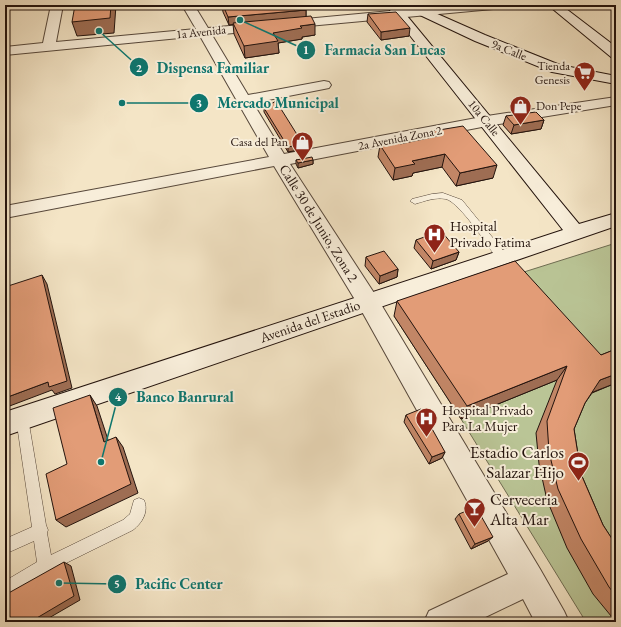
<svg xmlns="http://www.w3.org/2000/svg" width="621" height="627" font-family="'EB Garamond',serif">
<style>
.green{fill:#bac596;stroke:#6e6c52}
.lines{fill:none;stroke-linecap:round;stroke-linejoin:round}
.lane-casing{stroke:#57483b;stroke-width:1}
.street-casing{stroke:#57483b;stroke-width:2}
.secondary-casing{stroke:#23130d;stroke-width:2}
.lane{fill:#f8eeda;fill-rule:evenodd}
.street{fill:#f8eeda;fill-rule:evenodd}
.secondary{fill:#f8eeda;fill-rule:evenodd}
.wall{fill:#c28666;stroke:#23130d}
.shaded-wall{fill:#9e6d53;stroke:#23130d}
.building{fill:#e29c77;stroke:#23130d}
.labels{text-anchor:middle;stroke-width:4;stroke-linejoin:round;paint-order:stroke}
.far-street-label{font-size:12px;fill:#23130d;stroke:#f8eeda}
.far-poi-label{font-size:12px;fill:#23130d;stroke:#f8eeda;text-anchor:end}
.street-label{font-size:14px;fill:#23130d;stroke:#f8eeda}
.poi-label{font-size:14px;fill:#23130d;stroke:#f8eeda;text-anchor:start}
.near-poi-label{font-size:17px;fill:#23130d;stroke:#f8eeda;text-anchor:end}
.leader{fill:none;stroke:#0f766e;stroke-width:1.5}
.callout-dot{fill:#0f766e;stroke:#f8eeda;stroke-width:1.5}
.mark-label{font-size:12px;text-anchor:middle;font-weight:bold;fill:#fff}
.callout-label{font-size:15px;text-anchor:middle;font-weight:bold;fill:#0f766e;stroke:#f8eeda;stroke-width:4;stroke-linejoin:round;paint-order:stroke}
</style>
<rect width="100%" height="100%" fill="#f4e5c6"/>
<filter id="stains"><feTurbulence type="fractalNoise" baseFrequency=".005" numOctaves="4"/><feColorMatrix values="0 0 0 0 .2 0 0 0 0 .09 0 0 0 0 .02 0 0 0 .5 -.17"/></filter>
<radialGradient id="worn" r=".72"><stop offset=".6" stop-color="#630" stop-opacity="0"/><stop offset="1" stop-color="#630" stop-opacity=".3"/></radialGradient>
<path class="green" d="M616,243V622H586L461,419L394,316L508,277Z"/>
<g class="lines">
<defs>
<path id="lane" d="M443,193L462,200L506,254L507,257L506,260H498C488,246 460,203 446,199C435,197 425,201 415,204L410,201L412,199L432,194Z
M22,412L27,414L28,418L46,525L48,530L47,533L51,555L123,520L130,514L134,500L139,498L144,500C149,512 142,523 133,530L50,571L5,598V581L37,562L34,541L5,554V539L32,527L16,418L17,414Z"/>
<path id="street" d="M51,5H63L56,42L196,29L182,5H194L208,28L455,5H499L497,7L493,9L212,35L248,95L324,81L329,82L331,85L329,88L324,89L253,103L284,154L487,116L616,97V105L487,126L290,164L376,296L540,569L564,611L569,622H535L523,599L475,622H424L429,611L508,574L360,308L274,166L5,218V206L269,157L200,36L5,55V47L43,43Z"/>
<path id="secondary" d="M386,5H398L579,224L616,213V226L5,436V412L563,230Z
M401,5H417L485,35L560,65L616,76V84L552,72L475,41L403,7Z
M548,5H561L616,47V58L611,57Z"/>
</defs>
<use href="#lane" class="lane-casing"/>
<use href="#street" class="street-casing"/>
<use href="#secondary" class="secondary-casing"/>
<use href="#lane" class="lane"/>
<use href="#street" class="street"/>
<use href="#secondary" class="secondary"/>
</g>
<path class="wall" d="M222,5L245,7L306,10V17L315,35L302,37V39L278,43L279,53L245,58L234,34L233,24L229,25L223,12Z
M368,14L409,36L381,40L367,22Z
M264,108L303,144L304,149L288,152L264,112Z
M506,116L544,120L541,129L511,134L503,125Z
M433,131L493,178L456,186L442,167L413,173L412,176L393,180L378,157L380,145L400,144L432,137Z
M296,160H313V164L298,168L296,164Z
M416,240L459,252L456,260L431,269L414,248Z
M366,257L398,269L397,277L379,284L365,266Z
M397,301L601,355L616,349V383L592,393L585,403L574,429L581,474L603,525L616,545V622L593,594L567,548L547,500L539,464L536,433L557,380L461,419L394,316Z
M406,415L445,452L442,458L429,464L404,422Z
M459,514L488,541L471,549L455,519Z"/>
<path class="shaded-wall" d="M111,5H116L114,33L77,36L72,22Z
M306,10V17L229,25L228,17Z
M315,24V35L302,37V39L278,43L279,53L245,58L244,46L273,33L300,26Z
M410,28L409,36L381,40V32Z
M544,120L541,129L511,134L514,125Z
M303,144L304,149L288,152V147Z
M445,154L442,167L413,173L412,176L393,180L395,168L412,161Z
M313,160V164L298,168V163Z
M497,165L493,178L456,186L460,173Z
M459,252L456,260L431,269L433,261Z
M398,269L397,277L379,284L380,276Z
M42,275L47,284L72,388L55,394L52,390L7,407L5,405V398L48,382Z
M567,366L557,380L461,419L467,406Z
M616,374V383L588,394L600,380Z
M90,395L97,406L112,452L104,442Z
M116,437L123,447L138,493L66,527L56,520Z
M445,452L442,458L429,464L432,457Z
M493,537L488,541L471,549L475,544Z
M64,562L71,566L80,600L42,622H30Z"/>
<path class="building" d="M75,5H111L110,18L72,22Z
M223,5H245V7L268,5H303L306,10L228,17Z
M396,12L410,28L381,32L368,14Z
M311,16L315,24L300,26L302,28L273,33L278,41L244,46L233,23Z
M276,101L303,144L288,147L264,108Z
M536,112L544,120L514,125L506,116Z
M463,126L497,165L460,173L445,154L412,161L415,164L395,168L380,145L399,141L400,144L438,136L433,131Z
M312,157L313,160L298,163L296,160Z
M441,231L459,252L433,261L416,240Z
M384,251L398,269L380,276L366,257Z
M515,261L601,355L616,349V374L600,380L585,403L574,429L581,474L603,525L616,545V596L609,587L581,539L558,489L549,452L547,421L567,366L467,406L397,301Z
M42,275L67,381L49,387L48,382L5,398V287Z
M90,395L104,442L116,437L131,484L56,520L46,474L67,464L53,408Z
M421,409L445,452L432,457L406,415Z
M476,507L493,537L475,544L459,514Z
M64,562L74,596L30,622H11L5,595Z"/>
<defs>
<symbol id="supermarket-pin" viewBox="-11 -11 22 30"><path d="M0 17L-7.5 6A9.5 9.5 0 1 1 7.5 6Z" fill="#8f2418" stroke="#f8eeda"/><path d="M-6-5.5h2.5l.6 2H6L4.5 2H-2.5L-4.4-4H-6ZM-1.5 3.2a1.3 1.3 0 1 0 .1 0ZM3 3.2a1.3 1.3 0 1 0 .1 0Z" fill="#fff"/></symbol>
<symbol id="shop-pin" viewBox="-11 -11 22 30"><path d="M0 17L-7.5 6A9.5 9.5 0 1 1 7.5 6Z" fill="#8f2418" stroke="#f8eeda"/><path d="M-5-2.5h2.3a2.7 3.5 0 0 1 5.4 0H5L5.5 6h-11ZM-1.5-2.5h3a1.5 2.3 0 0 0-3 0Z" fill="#fff"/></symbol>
<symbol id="hospital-pin" viewBox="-11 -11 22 30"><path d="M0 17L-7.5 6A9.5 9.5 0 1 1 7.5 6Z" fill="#8f2418" stroke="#f8eeda"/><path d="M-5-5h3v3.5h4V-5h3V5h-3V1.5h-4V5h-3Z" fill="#fff"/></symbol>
<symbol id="stadium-pin" viewBox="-11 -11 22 30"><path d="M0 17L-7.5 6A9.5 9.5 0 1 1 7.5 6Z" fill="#8f2418" stroke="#f8eeda"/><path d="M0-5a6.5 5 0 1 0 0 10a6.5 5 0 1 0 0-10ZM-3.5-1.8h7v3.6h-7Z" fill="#fff"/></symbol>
<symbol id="bar-pin" viewBox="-11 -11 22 30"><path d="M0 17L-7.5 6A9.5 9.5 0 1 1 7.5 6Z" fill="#8f2418" stroke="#f8eeda"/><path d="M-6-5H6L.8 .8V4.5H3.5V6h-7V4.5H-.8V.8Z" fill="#fff"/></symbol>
</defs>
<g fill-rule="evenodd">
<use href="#supermarket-pin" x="572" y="60" width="25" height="34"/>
<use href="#shop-pin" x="508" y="94" width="25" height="34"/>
<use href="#shop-pin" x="290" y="130" width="25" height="34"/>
<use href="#hospital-pin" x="422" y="222" width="25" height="34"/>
<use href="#hospital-pin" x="414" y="406" width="25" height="34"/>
<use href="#stadium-pin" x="566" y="450" width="25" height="34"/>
<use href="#bar-pin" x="462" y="496" width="25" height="34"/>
</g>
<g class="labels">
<g class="far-street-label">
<text transform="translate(201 32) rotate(-6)" y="4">1a Avenida</text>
<text transform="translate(509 50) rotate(22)" y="4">9a Calle</text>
<text transform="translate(484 118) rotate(51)" y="4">10a Calle</text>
<text transform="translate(400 138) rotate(-11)" y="4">2a Avenida Zona 2</text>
</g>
<g class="far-poi-label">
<text x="570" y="70">Tienda<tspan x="570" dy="14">Genesis</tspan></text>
<text x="536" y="110" text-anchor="start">Don Pepe</text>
<text x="288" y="146">Casa del Pan</text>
</g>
<g class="street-label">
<text transform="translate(319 223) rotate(58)" y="5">Calle 30 de Junio, Zona 2</text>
<text transform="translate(310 321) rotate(-19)" y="5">Avenida del Estadio</text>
</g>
<g class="poi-label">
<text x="450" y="231">Hospital<tspan x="450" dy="16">Privado Fatima</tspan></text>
<text x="442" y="415">Hospital Privado<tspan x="442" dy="16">Para La Mujer</tspan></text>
</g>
<g class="near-poi-label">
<text x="564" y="458">Estadio Carlos<tspan x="564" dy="20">Salazar Hijo</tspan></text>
<text x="490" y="505" text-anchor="start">Cerveceria<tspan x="490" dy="20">Alta Mar</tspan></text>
</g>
</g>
<path class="leader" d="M240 20L306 50M99 31L139 67M122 103L199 103M101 462L118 397M59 583L117 584"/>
<g class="callout-dot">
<circle cx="240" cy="20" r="4"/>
<circle cx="99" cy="31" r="4"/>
<circle cx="122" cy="103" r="4"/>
<circle cx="101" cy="462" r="4"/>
<circle cx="59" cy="583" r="4"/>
<circle cx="306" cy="50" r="10"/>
<circle cx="139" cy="67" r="10"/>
<circle cx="199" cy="103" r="10"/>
<circle cx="118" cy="397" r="10"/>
<circle cx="117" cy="584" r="10"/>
</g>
<g class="mark-label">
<text x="306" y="54">1</text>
<text x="139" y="72">2</text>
<text x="199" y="107">3</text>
<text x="118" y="401">4</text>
<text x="117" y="588">5</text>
</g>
<g class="callout-label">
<text x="385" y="55">Farmacia San Lucas</text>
<text x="213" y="73">Dispensa Familiar</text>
<text x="278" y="108">Mercado Municipal</text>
<text x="185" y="402">Banco Banrural</text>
<text x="179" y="589">Pacific Center</text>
</g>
<rect width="621" height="627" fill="none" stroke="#f4e5c6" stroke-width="20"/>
<rect x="6" y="6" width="609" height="615" fill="none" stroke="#23130d" stroke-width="2"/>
<rect x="10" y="10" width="601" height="607" fill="none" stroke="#23130d"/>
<rect width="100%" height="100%" filter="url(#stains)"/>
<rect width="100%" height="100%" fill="url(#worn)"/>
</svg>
